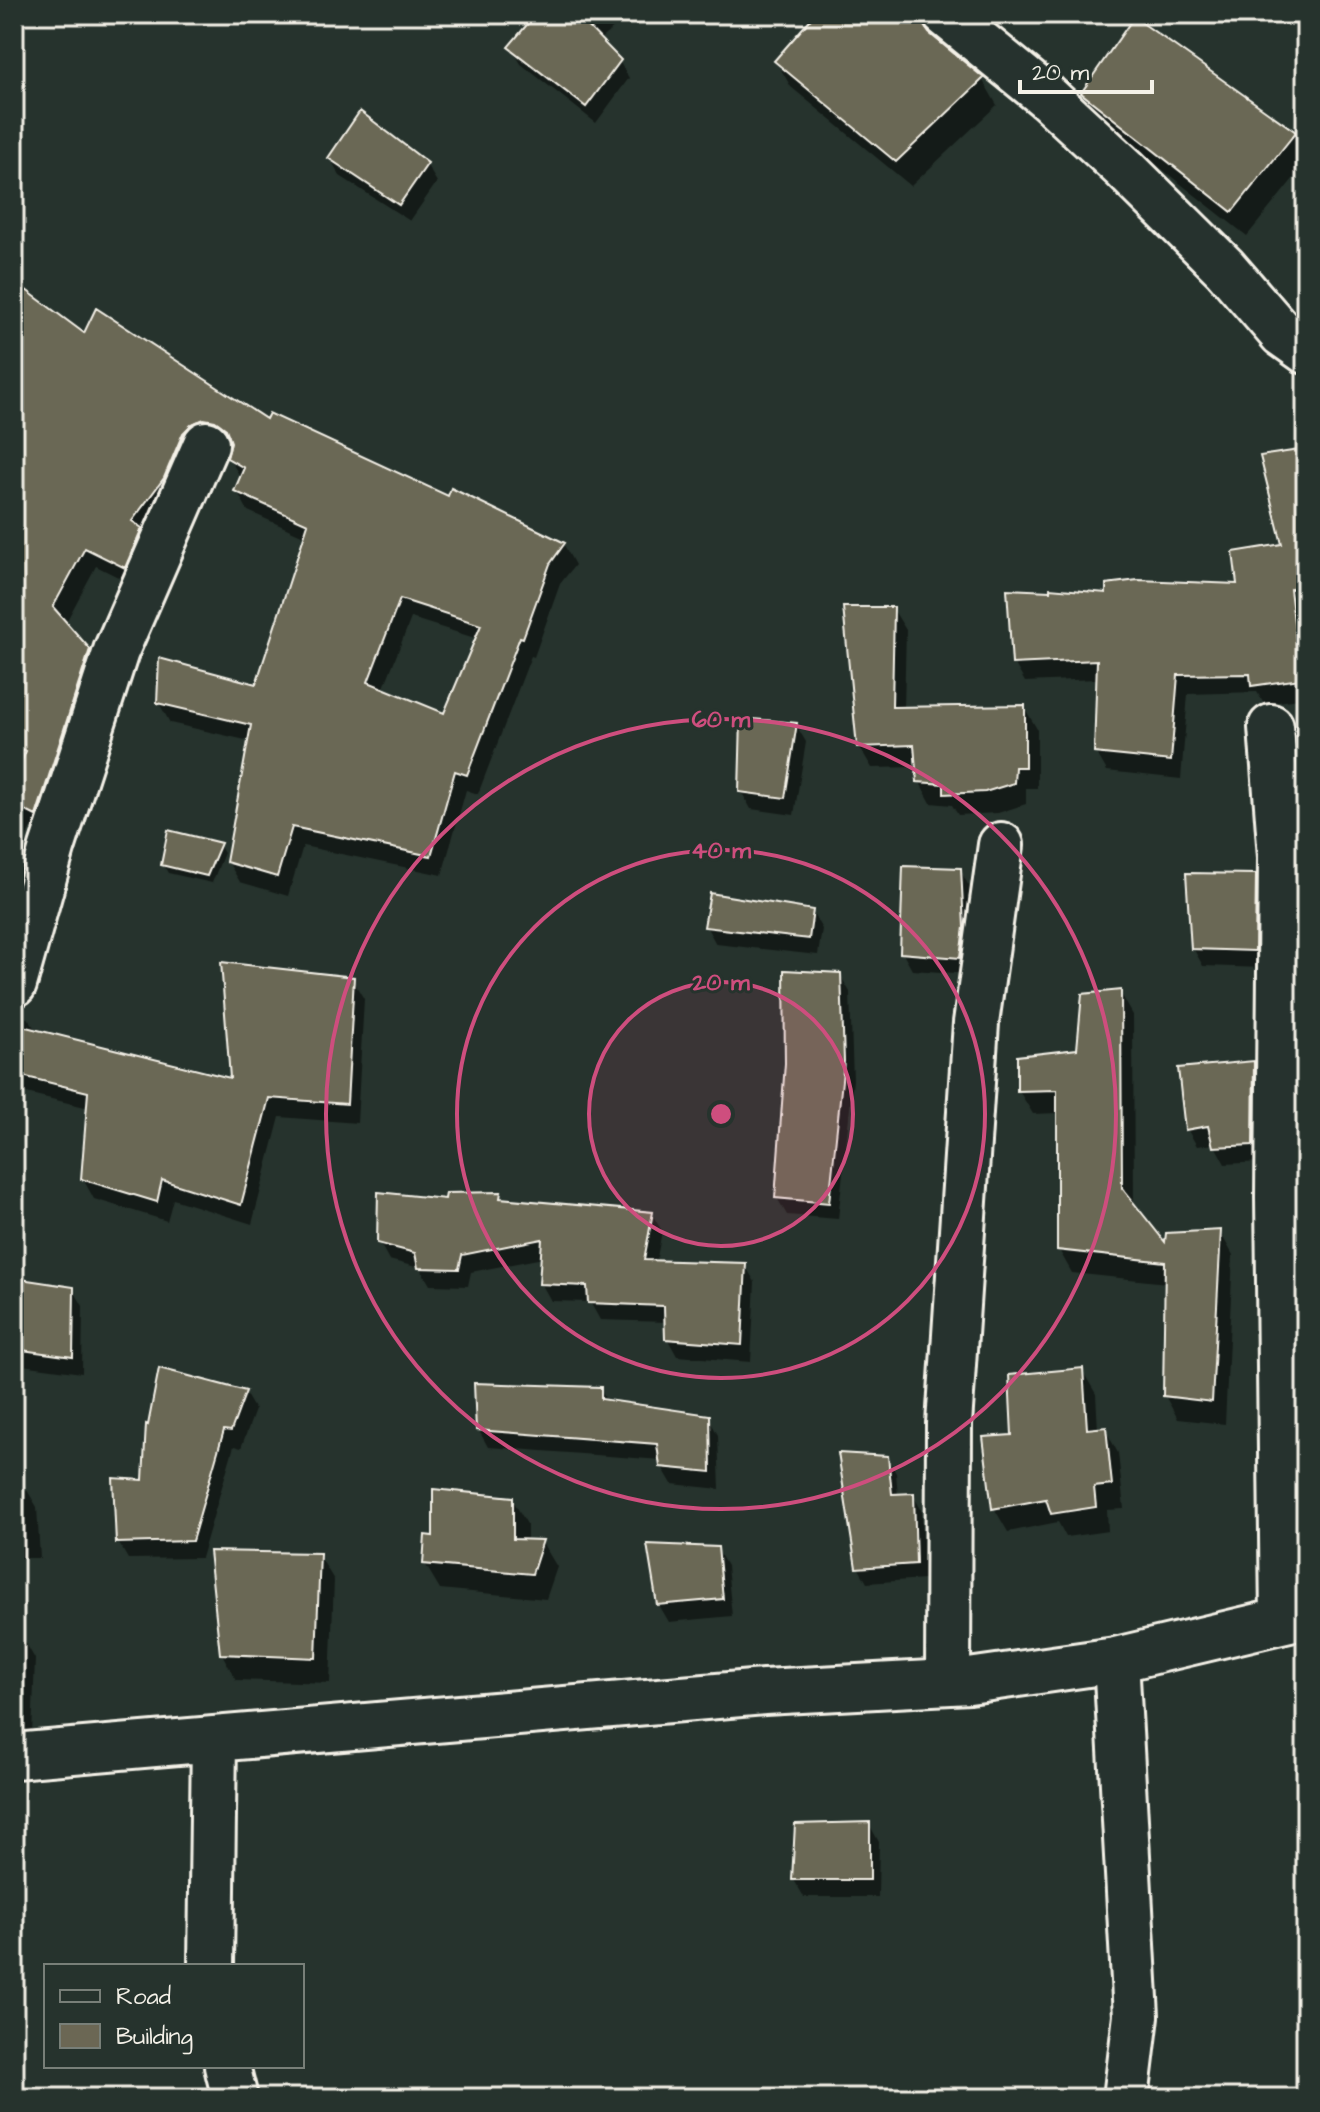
<svg xmlns="http://www.w3.org/2000/svg" width="1320" height="2112" font-family="'Architects Daughter',sans-serif">
<style>
.shadow{fill:#0007;fill-rule:evenodd}
.building{fill:#6b6754;stroke:#f4f1e8;stroke-width:2;fill-rule:evenodd}
.lines{fill:none;stroke-linecap:round;stroke-linejoin:round}
.minor-casing{stroke:#f4f1e8;stroke-width:50}
.minor{stroke:#26332d;stroke-width:44}
.ring{fill:none;stroke:#ce4e7e;stroke-width:4}
.centre{fill:#ce4e7e;stroke:#26332d;stroke-width:4}
.ring-label{font-size:24px;text-anchor:middle;font-weight:bold;fill:#ce4e7e;stroke:#26332d;stroke-width:6;stroke-linejoin:round;paint-order:stroke}
</style>
<rect width="100%" height="100%" fill="#26332d"/>
<filter id="ink" filterUnits="userSpaceOnUse"><feTurbulence type="fractalNoise" baseFrequency=".0125" numOctaves="2"/><feDisplacementMap in="SourceGraphic" scale="16" xChannelSelector="R" yChannelSelector="G"/><feConvolveMatrix kernelMatrix="1 2 1 2 8 2 1 2 1" color-interpolation-filters="sRGB"/></filter>
<g filter="url(#ink)">
<path class="shadow" d="M538,14H631L599,40L619,61L629,78L596,123L521,64L511,47Z
M817,14H908L928,35L982,79L997,105L911,186L791,87L776,61Z
M1083,93L1295,134L1306,153V163L1247,236L1098,119Z
M330,158L426,164L437,182L410,221L340,176Z
M14,284L84,336L267,422L449,499L452,491L564,545L575,565L560,584L534,657L531,656L478,794L466,790L442,875L303,846L288,896L240,882L228,862L250,741L170,723L159,703L257,686L306,537L248,511L237,491L241,478L229,458L232,444L228,440L214,439L136,586L96,566L65,624L89,650L101,670L47,835L31,827L14,864ZM411,618L478,639L445,715L383,690Z
M1306,451V698L1264,704L1257,692L1188,694L1181,779L1107,771L1096,752L1098,679L1025,682L1014,663L1108,595L1240,586L1284,545Z
M893,609L906,630L904,709L1024,707L1037,729V788H1026V804L998,813L958,815L952,805L931,803L919,781L918,767L872,768L859,746Z
M796,725L806,742L794,815L751,809L741,791Z
M219,845L224,853L212,883L168,873L163,864Z
M960,870L970,888L973,946L969,974L912,970L902,952Z
M1255,876L1265,894L1264,968L1203,966L1193,948Z
M812,912L822,929L818,955L716,944L706,926Z
M840,975L850,992L853,1080L838,1219L787,1215L777,1198Z
M352,979L364,999L357,1123L280,1117L252,1224L173,1199L167,1221L94,1199L83,1179L89,1108L18,1091L15,1087L14,1091V1012L29,1019L36,1031L232,1081Z
M1120,992L1133,1015L1134,1206L1167,1247L1220,1232L1233,1255L1225,1424L1178,1419L1165,1396L1167,1283L1072,1273L1059,1250V1113L1033,1114L1019,1091L1079,1051Z
M1253,1063L1263,1080L1262,1162L1225,1164L1214,1144L1197,1146L1187,1129Z
M499,1194L503,1201L652,1214L662,1231L656,1263L745,1265L755,1282L751,1362L677,1356L667,1338V1322L600,1320L590,1302L551,1301L541,1283L543,1258L471,1272L468,1286L430,1285L420,1268L389,1260L379,1242L446,1201Z
M14,1280L73,1289L83,1306L82,1373L14,1364Z
M1082,1370L1096,1394L1098,1430L1105,1429L1118,1453L1124,1509L1107,1510L1108,1531L1066,1537L1058,1522L1008,1532L994,1508L1014,1436Z
M600,1389L607,1402L708,1417L718,1435L720,1489L672,1484L662,1467L661,1460L488,1447L478,1429Z
M245,1393L255,1410L241,1448L234,1446L201,1558L128,1559L118,1542L145,1482Z
M887,1458L896,1473L898,1496L913,1495L922,1511L924,1579L867,1583L858,1567Z
M14,1489L27,1490L37,1507L40,1558H14Z
M512,1499L527,1524V1541L542,1542L557,1567L546,1599L440,1589L425,1564L435,1538Z
M717,1549L727,1566L732,1616L669,1622L659,1605Z
M319,1555L334,1580L330,1683L236,1680L222,1654Z
M14,1633H20L35,1659L32,1736L14,1735Z
M869,1824L879,1842L878,1897H804L794,1880Z"/>
<path class="building" d="M536,14H576L621,60L586,107L508,47Z
M815,14H912L921,21L929,33L984,78L896,162L774,61Z
M1134,17L1296,132L1232,212L1081,93Z
M360,111L428,163L399,205L328,158Z
M14,281L84,333L96,308L266,419L269,413L448,496L451,488L565,543L550,564L523,638L520,637L467,775L455,771L431,856L292,827L277,877L226,862L251,725L157,703L159,658L256,684L308,524L234,491L244,468L227,458L231,442L226,429L215,421L204,419L192,424L183,433L164,478L132,521L142,528L125,568L85,548L53,607L90,649L36,816L14,805V779L26,751L14,745ZM400,599L481,625L444,713L368,682Z
M1306,449V587L1290,589L1301,679L1251,686L1250,674L1178,675L1171,761L1094,753L1097,660L1012,664L1007,589L1050,591V588L1106,593V584L1138,580L1237,584L1233,552L1282,544L1260,456Z
M843,607H894L892,707L1025,705V767H1015L1014,783L985,792L944,794V784L917,782L914,745L857,747Z
M741,718L797,723L785,798L739,792Z
M168,830L221,843L207,876L161,865Z
M903,866L961,868L964,927L960,958L900,953Z
M1186,873L1256,874L1255,951L1191,949Z
M710,893L813,910L809,939L704,927Z
M221,962L354,977L347,1104L269,1098L241,1205L162,1180L157,1202L81,1179L88,1092L14,1074V1024L230,1078Z
M784,970L841,973L844,1061L829,1203L775,1198L785,1063Z
M1121,990L1122,1188L1165,1242L1166,1233L1221,1230L1212,1402L1163,1396L1165,1262L1057,1250V1090L1017,1091V1056L1077,1049L1082,994Z
M1254,1061L1253,1145L1213,1147L1208,1126L1185,1130L1178,1068Z
M378,1192L445,1199L446,1193L501,1192L500,1198L653,1212L644,1260L746,1263L742,1345L665,1339L664,1306L588,1303L587,1286L539,1284L542,1239L462,1255L459,1269L418,1268L415,1253L377,1243Z
M14,1278L74,1287L73,1357L14,1349Z
M159,1368L246,1391L231,1431L224,1430L192,1541L116,1543L113,1478L143,1480L146,1424L148,1425Z
M1083,1368L1087,1429L1106,1427L1112,1485L1094,1487L1096,1507L1051,1514L1046,1499L992,1509L983,1437L1012,1435L1009,1375Z
M474,1383L601,1387V1399L710,1415L711,1472L660,1467L657,1444L476,1430Z
M838,1453L888,1456L892,1494L914,1493L916,1564L856,1568Z
M433,1489L513,1497V1539L543,1540L532,1574L423,1564L425,1535L433,1536Z
M647,1544L718,1547L723,1599L657,1605Z
M209,1551L320,1553L316,1658L220,1654Z
M870,1822V1880H792L795,1824Z"/>
<g class="lines">
<defs>
<path id="minor" d="M945,14L1047,97L1125,169L1225,268L1282,334L1306,351
M1271,727L1281,857L1278,1198L1283,1620
M14,984L52,848L116,651L206,444
M1116,1660L1136,2016L1126,2098
M948,1682L949,1424L976,1023L1001,845
M14,1756L764,1692L969,1681L1116,1660L1306,1615
M211,1966L214,1739
M227,2066L235,2098"/>
</defs>
<use href="#minor" class="minor-casing"/>
<use href="#minor" class="minor"/>
</g>
</g>
<circle cx="721" cy="1114" r="132" fill="#ce4e7e" fill-opacity=".12"/>
<g class="ring">
<circle cx="721" cy="1114" r="132"/>
<circle cx="721" cy="1114" r="264"/>
<circle cx="721" cy="1114" r="395"/>
</g>
<circle cx="721" cy="1114" r="12" class="centre"/>
<g class="ring-label">
<text x="721" y="727">60 m</text>
<text x="721" y="858">40 m</text>
<text x="721" y="990">20 m</text>
</g>
<rect width="1320" height="2112" fill="none" stroke="#26332d" stroke-width="48"/>
<rect x="24" y="24" width="1272" height="2064" fill="none" stroke="#f4f1e8" stroke-width="3" filter="url(#ink)"/>
<rect x="44" y="1964" width="260" height="104" fill="#26332d" stroke="#787f78" stroke-width="2"/>
<rect x="60" y="1990" width="40" height="12" fill="#26332d" stroke="#787f78" stroke-width="2"/>
<text x="116" y="2004" font-size="24" fill="#f4f1e8">Road</text>
<rect x="60" y="2024" width="40" height="24" fill="#6b6754" stroke="#787f78" stroke-width="2"/>
<text x="116" y="2044" font-size="24" fill="#f4f1e8">Building</text>
<path d="M1020 80v12h132v-12" fill="none" stroke="#f4f1e8" stroke-width="4"/>
<text x="1032" y="80" font-size="24" fill="#f4f1e8" stroke="#26332d" stroke-width="6" paint-order="stroke">20 m</text>
</svg>
